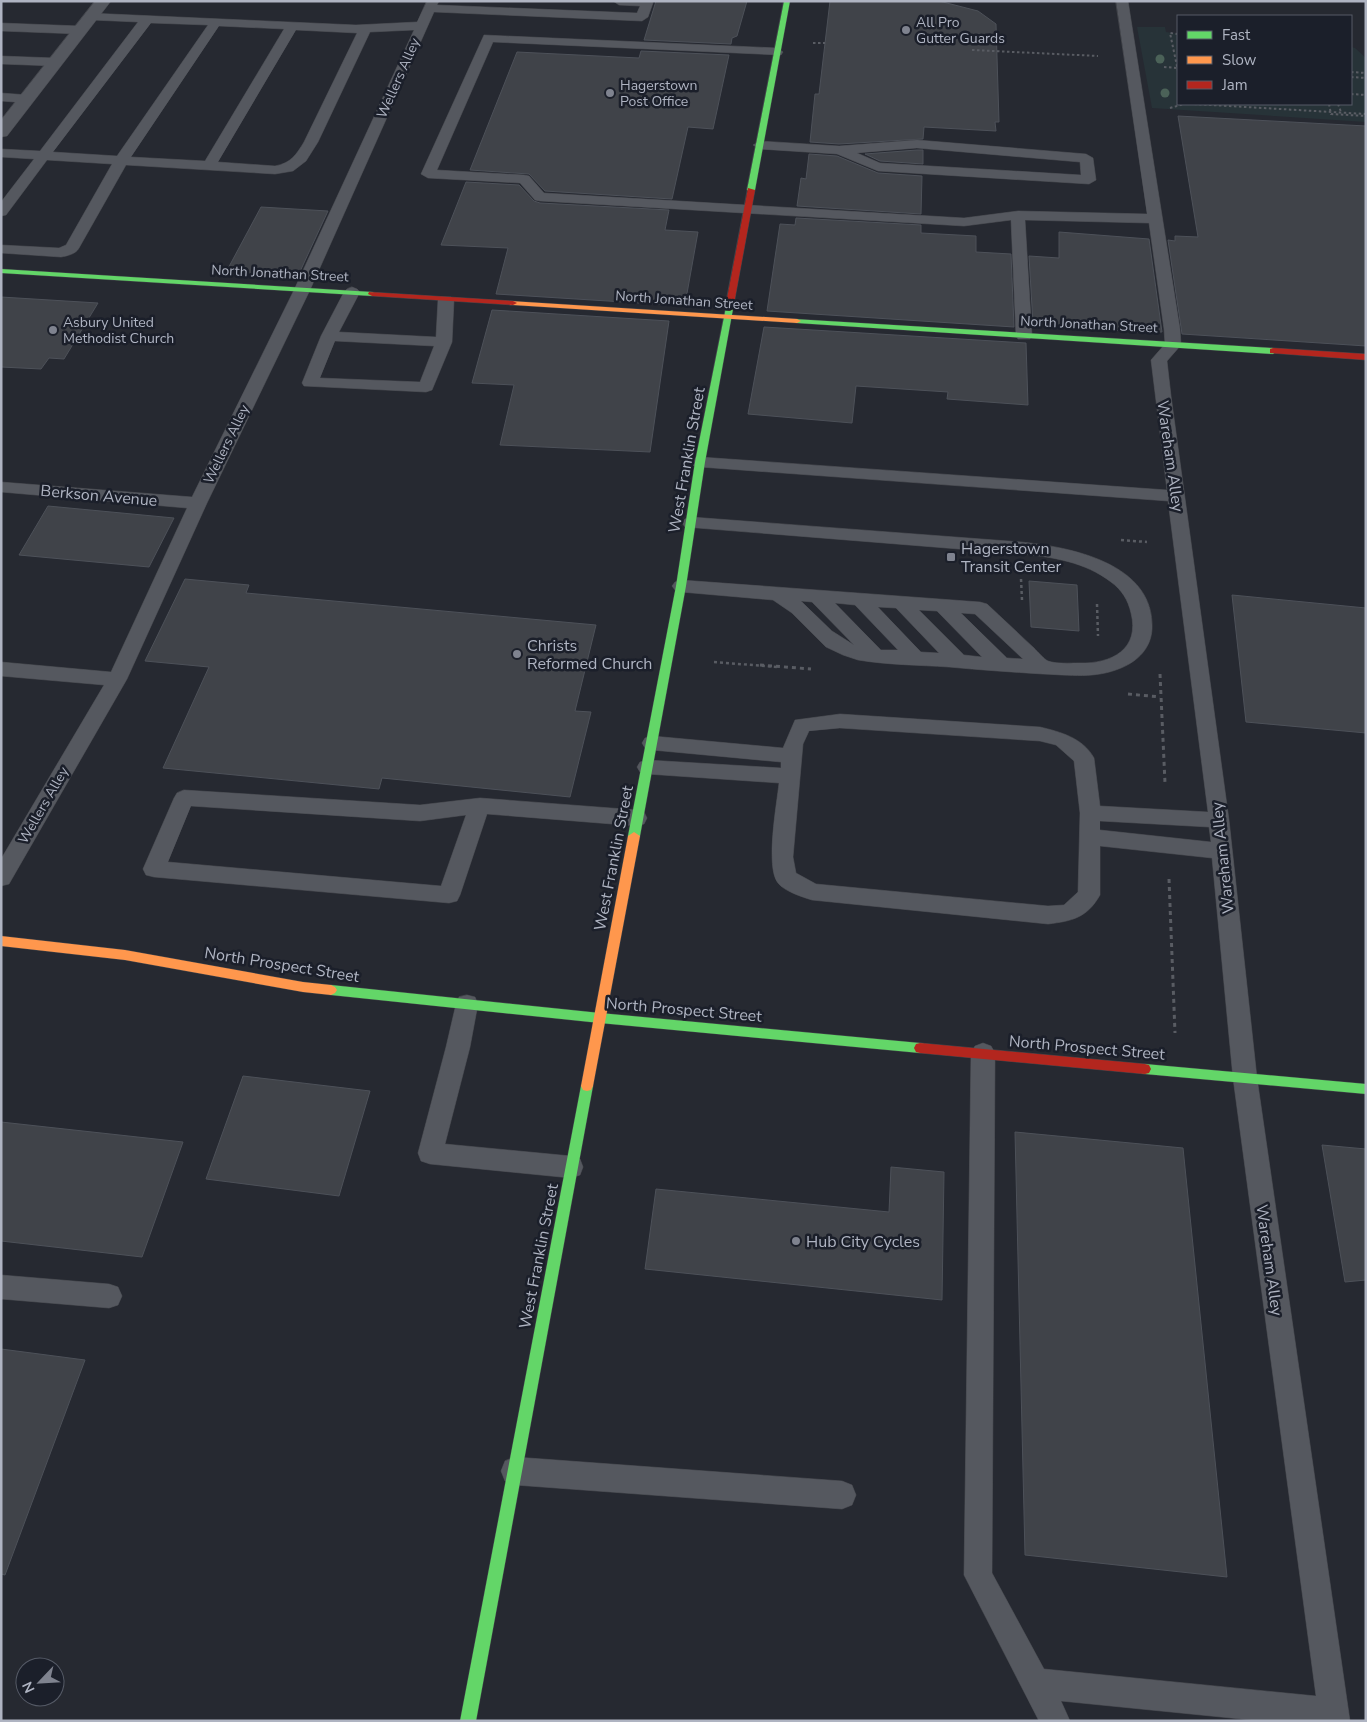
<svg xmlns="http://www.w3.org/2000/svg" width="1367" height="1722" font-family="'Nunito Sans',sans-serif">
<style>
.green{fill:#273338}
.building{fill:#404349;stroke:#4d5159}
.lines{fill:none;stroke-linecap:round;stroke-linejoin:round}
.lane-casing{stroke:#42444a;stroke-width:1}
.street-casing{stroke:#42444a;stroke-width:1}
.fast-casing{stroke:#42444a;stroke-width:1}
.slow-casing{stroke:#42444a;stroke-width:1}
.jam-casing{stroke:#42444a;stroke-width:1}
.path-far2{stroke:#595c63;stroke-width:2;stroke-dasharray:2.5 2.5;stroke-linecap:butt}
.path-far1{stroke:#595c63;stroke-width:2.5;stroke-dasharray:3 3;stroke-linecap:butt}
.path{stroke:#595c63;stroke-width:3;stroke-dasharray:4 4;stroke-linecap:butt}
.lane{fill:#55585f;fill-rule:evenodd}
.street{fill:#55585f;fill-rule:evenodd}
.fast{fill:#63d668;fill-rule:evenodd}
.slow{fill:#ff974d;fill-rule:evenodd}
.jam{fill:#b3261e;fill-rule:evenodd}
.tree{fill:#4b6258}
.poi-dot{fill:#7f838f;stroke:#1b1f2a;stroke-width:2}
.labels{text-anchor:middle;stroke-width:5;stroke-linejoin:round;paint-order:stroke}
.far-poi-label{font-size:14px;fill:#afb4c2;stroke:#1b1f2a;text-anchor:start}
.far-street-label{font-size:14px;fill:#afb4c2;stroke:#1b1f2a}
.street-label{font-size:16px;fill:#afb4c2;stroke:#1b1f2a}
.poi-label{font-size:16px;fill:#afb4c2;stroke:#1b1f2a;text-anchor:start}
</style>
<rect width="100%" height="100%" fill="#262931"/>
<path class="green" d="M1137,27H1165L1166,32L1178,34V104H1351V47L1355,48L1366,58V122L1152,108Z"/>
<path class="building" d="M656,1H747L737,36L732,38L731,44L644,40Z
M830,1H939L978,11L996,24L999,122H995L996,131L924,127L923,139L839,144L810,142L815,94H819Z
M641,51L729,55L713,129L688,127L672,199L545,191L529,174L470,170L517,52L639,58Z
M1178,116L1366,126V346L1182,334L1168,240L1175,241V236L1198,237Z
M917,150H923V164L880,161L865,154Z
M809,154L837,156L878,173L922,176L921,214L797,206L801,178L806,179Z
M466,182L519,185L534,201L540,203L669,210L665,230L698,232L686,299L673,298L672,305L496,294L508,248L441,245Z
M261,207L328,211L297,278L225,274Z
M796,218L921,225V233L976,236V252L1011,254L1014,327L767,311L780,224L795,225Z
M1059,232L1149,239L1162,332H1151V333L1033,324L1029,256L1059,258Z
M1,297L98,303L64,359L49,358L41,369L1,367Z
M492,310L669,321L650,452L500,445L514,385L472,383Z
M764,327L1026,343L1028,405L947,399L948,392L856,386L852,423L748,414Z
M48,506L174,518L149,567L19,555Z
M185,579L249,585L246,593L596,625L575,711L591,712L570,797L382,778L379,789L163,768L209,667L145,661Z
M1029,581L1077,585L1079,631L1031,627Z
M1232,595L1366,608V733L1246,722Z
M243,1076L370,1091L339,1196L206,1179Z
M1,1122L183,1142L142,1257L1,1241Z
M1015,1132L1183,1148L1227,1577L1025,1555Z
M1322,1145L1366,1149V1280L1345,1282Z
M891,1167L944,1172L942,1300L645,1269L656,1189L889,1212Z
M1,1349L85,1360L5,1575L1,1574Z"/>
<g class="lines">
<defs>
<path id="lane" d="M427,1H439L437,5L637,13L640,6L619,5L613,1H652L653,3L648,17L642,21L434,12L310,290L207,503L127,679L9,884L1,886V859L104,685L1,676V662L111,672L187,508L1,492V482L192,497L294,290L414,30L370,32L318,142L306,161L293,171L275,174L126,165L79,248C76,254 67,256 61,257L1,253V245L59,248L66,245L112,164L47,160L6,215L1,216V202L34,159L1,157V149L40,151L138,22L92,20L88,19L86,16L88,13L356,25L417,22ZM151,23L208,25L117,156L53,152ZM219,26L284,29L205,161L131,157ZM296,30L357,33L304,142C296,155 291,163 275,166L218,162Z
M1116,1H1128L1180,329L1181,345L1167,361L1171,396L1229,820L1257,1078L1350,1721H1261L1061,1701L1070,1721H1039L964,1575L971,1053L975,1046L983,1043L991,1046L995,1053L992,1573L1044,1669L1316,1696L1233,1078L1212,858L1100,846V895C1087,918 1072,921 1048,924L812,900C802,897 784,891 778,883C765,867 777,803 779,783L647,774L640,772L637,767L640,762L647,760L781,768V762L652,750L645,748L642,743L645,738L652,736L783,748L795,720L840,714L1040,727C1061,732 1083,738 1094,758L1100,806L1208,812L1168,501L700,467L694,466L691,462L694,458L700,457L1167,490L1151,360L1165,344L1164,329L1149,223L1025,220L1032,336L1030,339H1018L1016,336L1011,220L964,226L540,201L535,200L520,183L428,178L421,174L484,35L777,48L783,52L781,55L493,42L437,170L524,175L529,176L544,193L964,218L1018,211L1147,214ZM840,728L1040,741L1056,745L1074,761L1080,813L1078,892L1064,905L1048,906L816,884L796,873L793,857L803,744L809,731ZM1100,821L1209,827L1211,842L1100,830Z
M1,23L80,26L86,30L80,34L1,31Z
M1,56L55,58L61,62L55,66L1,64Z
M1,93L28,95L35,99L28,103L1,101Z
M917,140L1086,154L1093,158L1096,180L1089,184L878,171L837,154L760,149L753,145L760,141L839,146ZM917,148L1080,162L1081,175L880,163L857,153Z
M352,287L357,289L360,292L339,332L436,337L438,300L441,297H451L454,300L452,342L432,390L426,392L304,386L302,383L321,336L344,292L347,289ZM335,341L434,346L420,382L320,378Z
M691,517L1021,542C1070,547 1155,563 1152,629C1151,648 1138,661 1121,668C1095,679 1070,675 1043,674C1012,672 980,670 949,667C919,665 888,665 858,660L843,655L826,647L792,613L773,600L681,592L675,590L672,586L675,582L681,580L980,602L987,604C1002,618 1018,633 1034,648C1038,652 1044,659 1048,661C1056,664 1070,663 1079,663C1112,664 1140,649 1131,613C1128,600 1122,590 1111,582C1085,562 1053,557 1021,554L685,527L682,523L685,519ZM801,601L812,602L854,645L832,631ZM835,603L855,605L898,650H881ZM878,607L896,608L939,653L921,652ZM919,610L937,611L982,657L964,655ZM961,613L975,614L1023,659L1007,658Z
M184,790L420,805L480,798L637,810L644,812L647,818L644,824L637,826L487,814L460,895L457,901L449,903L154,877L146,875L143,869L174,798L177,793ZM191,806L420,821L466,815L441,886L168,862Z
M467,995L475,997L478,1004L470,1047L445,1144L571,1156L580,1159L583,1167L580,1175L571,1178L430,1164L421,1161L418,1153L446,1047L456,1004L459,997Z
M1,1275L109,1284L118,1287L122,1296L118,1305L109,1308L1,1299Z
M515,1457L842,1481L852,1485L856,1495L852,1505L842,1509L515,1485L505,1481L501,1471L505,1461Z"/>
<path id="street" d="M95,1H111L7,136L1,137V120Z"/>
<path id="fast" d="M784,1H790L755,190L751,192L747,190Z
M1,269L372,292L376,294L372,296L1,273Z
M726,307L733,309L705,462L686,586L640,836L634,840L628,836L676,586L695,462Z
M794,319L1273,348L1277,351L1273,354L797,323L793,321Z
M331,985L600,1013L920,1043L924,1044L926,1048L924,1052L920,1053L600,1023L331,995L327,993L325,990L327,987Z
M1145,1064L1366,1084V1094L1145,1074L1141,1073L1139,1069L1141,1065Z
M587,1081L591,1082L593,1086L476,1721H460L581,1086L583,1082Z"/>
<path id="slow" d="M510,301L797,319L801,321L797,323L513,305H510Z
M634,832L640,836L593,1086L591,1090L587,1091L583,1090L581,1086L628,836Z
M1,936L125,950L303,982L331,985L335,987L337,990L335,993L331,995L303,992L125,960L1,946Z"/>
<path id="jam" d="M748,188L755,190L733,309L729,311L725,309Z
M369,292L513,301L517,303L513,305L372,296L368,294Z
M1273,348L1366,354V360L1270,353V349Z
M920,1043L1145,1064L1149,1065L1151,1069L1149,1073L1145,1074L920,1053L916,1052L914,1048L916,1044Z"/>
</defs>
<use href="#lane" class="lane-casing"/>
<use href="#street" class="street-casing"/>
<use href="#fast" class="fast-casing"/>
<use href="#slow" class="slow-casing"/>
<use href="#jam" class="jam-casing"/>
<path class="path-far2" d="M1178,34L1170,33L1178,71
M813,43H825
M972,50L1098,56
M1164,67L1178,68
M1351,72L1366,73
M1351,77L1366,78
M1351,94L1366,95
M1194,104L1366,114
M1329,104L1331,114L1366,116
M1338,104L1341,112
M1170,108L1184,104"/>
<path class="path-far1" d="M1121,540L1147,542
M1021,579L1022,600
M1097,604L1098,636
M714,662L777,667"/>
<path class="path" d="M760,665L811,669
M1160,674L1165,783
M1128,694L1160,697
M1169,879L1175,1033"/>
<use href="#lane" class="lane"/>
<use href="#street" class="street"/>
<use href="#fast" class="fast"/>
<use href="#slow" class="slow"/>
<use href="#jam" class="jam"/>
</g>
<g class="tree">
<circle cx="1160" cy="59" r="4.5"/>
<circle cx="1165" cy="93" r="4.5"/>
</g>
<g class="poi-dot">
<circle cx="906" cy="30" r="5"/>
<circle cx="610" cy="93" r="5"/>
<circle cx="53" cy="330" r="5"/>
<rect x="946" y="552" width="10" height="10" rx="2.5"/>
<circle cx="517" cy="654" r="5"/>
<circle cx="796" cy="1241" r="5"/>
</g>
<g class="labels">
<g class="far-poi-label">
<text x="916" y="27">All Pro<tspan x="916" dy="16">Gutter Guards</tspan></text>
<text x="620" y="90">Hagerstown<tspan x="620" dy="16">Post Office</tspan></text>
<text x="63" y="327">Asbury United<tspan x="63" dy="16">Methodist Church</tspan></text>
</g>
<g class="far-street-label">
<text transform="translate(398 78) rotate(-66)" y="5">Wellers Alley</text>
<text transform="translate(280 273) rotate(3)" y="5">North Jonathan Street</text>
<text transform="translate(684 300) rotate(4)" y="5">North Jonathan Street</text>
<text transform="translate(1089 324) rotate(3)" y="5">North Jonathan Street</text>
<text transform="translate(226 444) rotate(-64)" y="5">Wellers Alley</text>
<text transform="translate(43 805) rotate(-60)" y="5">Wellers Alley</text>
</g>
<g class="street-label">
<text transform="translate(1171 456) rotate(82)" y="6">Wareham Alley</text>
<text transform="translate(686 460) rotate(-80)" y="6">West Franklin Street</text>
<text transform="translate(99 495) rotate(5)" y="6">Berkson Avenue</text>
<text transform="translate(613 858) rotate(-79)" y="6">West Franklin Street</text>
<text transform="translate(1222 858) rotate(-96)" y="6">Wareham Alley</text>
<text transform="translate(282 964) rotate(9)" y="6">North Prospect Street</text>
<text transform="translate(684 1009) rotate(5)" y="6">North Prospect Street</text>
<text transform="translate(1087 1047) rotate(5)" y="6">North Prospect Street</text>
<text transform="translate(538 1256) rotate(-79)" y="6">West Franklin Street</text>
<text transform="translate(1270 1260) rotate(82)" y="6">Wareham Alley</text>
</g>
<g class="poi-label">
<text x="961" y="554">Hagerstown<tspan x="961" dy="18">Transit Center</tspan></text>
<text x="527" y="651">Christs<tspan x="527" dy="18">Reformed Church</tspan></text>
<text x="806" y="1247">Hub City Cycles</text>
</g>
</g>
<rect width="1367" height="1722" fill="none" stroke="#afb4c2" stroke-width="5"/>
<rect x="1177" y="15" width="175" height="90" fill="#1b1f2a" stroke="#565b67"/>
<rect x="1187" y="31" width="25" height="8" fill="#63d668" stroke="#565b67"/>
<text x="1222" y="40" font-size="15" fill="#afb4c2">Fast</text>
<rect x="1187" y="56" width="25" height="8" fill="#ff974d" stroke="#565b67"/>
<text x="1222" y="65" font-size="15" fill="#afb4c2">Slow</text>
<rect x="1187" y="81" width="25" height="8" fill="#b3261e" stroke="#565b67"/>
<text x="1222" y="90" font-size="15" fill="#afb4c2">Jam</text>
<g transform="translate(40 1682) rotate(245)"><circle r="24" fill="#1b1f2a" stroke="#565b67"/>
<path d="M0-4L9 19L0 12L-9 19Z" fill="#7f838f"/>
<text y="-8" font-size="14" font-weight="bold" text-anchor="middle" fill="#afb4c2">N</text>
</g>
</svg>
